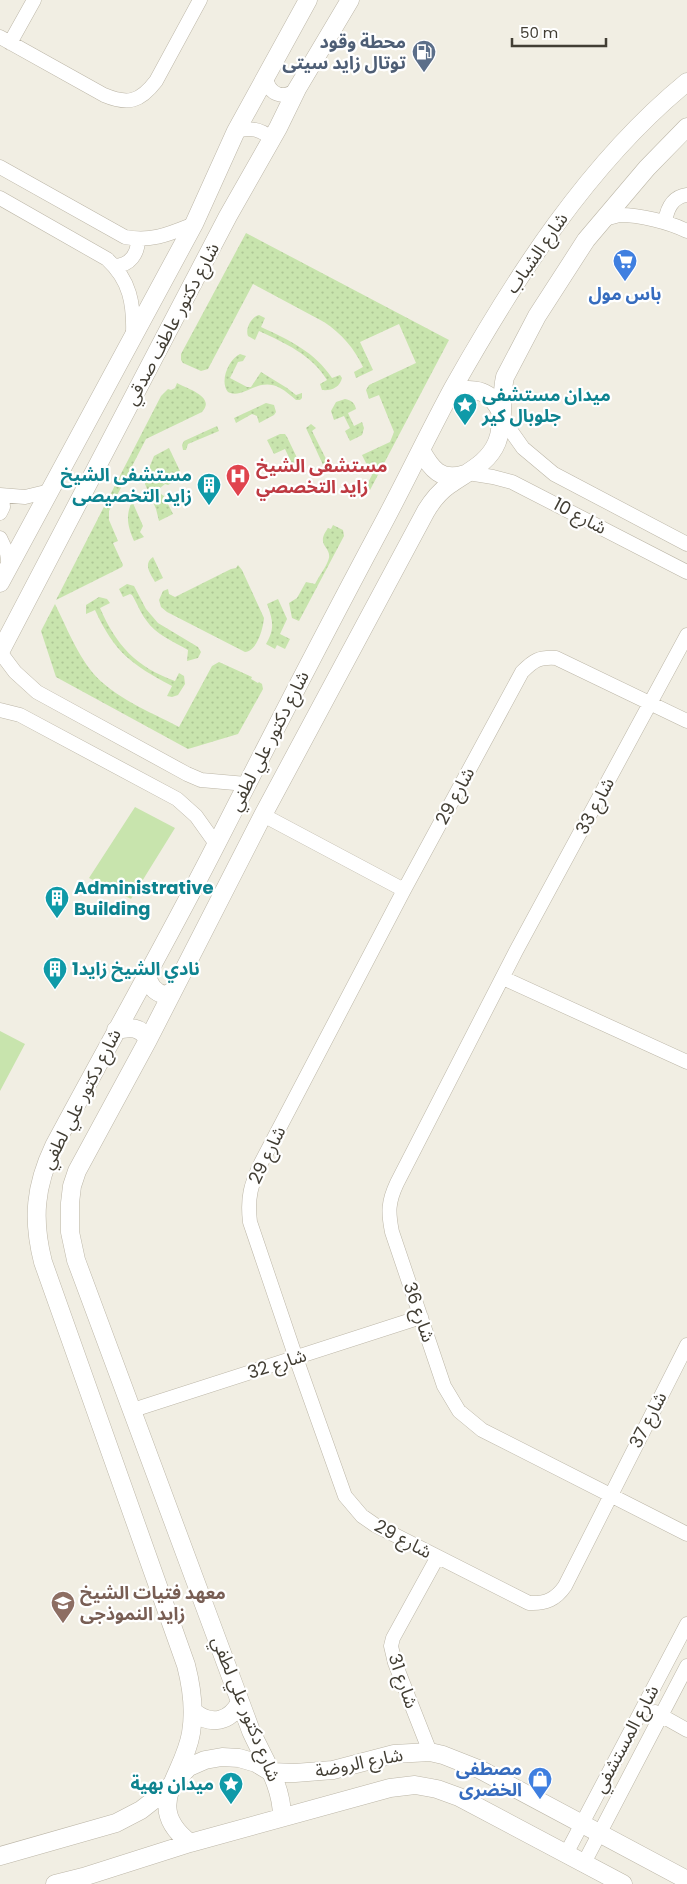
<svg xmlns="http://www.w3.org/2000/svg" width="687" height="1884" font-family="Poppins,'Noto Sans Arabic',sans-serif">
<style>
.grass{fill:url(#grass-dots)}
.park{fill:#c8e4ad}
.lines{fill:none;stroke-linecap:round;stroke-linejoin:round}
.minor-casing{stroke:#bcb6a7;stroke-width:15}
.tertiary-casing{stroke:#bcb6a7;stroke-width:19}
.minor{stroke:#fff;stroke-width:14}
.tertiary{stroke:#fff;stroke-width:18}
.labels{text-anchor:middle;stroke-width:4.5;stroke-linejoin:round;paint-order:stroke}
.service-label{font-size:18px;font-weight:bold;fill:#4e5e75;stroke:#fff;text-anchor:end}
.street-label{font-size:18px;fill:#423e34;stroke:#fff}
.shop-label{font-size:18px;font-weight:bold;fill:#366cbe;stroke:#fff}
.culture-label{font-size:18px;font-weight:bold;fill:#0d838f;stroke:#fff;text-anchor:start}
.health-label{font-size:18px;font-weight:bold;fill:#be3a42;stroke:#fff;text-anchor:start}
.education-label{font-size:18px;font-weight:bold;fill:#785e54;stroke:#fff;text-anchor:start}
</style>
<defs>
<pattern id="grass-dots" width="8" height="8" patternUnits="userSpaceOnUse" patternTransform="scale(1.25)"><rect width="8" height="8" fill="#c8e4ad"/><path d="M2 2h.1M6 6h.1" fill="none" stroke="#adc595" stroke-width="1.8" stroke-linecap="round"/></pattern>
</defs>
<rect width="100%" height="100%" fill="#f1eee3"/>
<path class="grass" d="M246,233L449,340L370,490L365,488L372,475L362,455L390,442L394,432L379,395L369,399L366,390L369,385L416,363L399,324L360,342L373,370L356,378L354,372L363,367C354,348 342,334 324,322L253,284L208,369L201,371L183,363L181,360V354Z
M259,315L265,318L261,327C289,340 315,352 332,378L340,375L342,378C340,387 332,391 322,390L320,384L327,380C312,355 285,343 259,331L255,340L248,336C245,329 251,317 259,315Z
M240,354L246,356L243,361L238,362L230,378L247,387H251L261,372L287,388L296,395L302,393V398L300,400H296C291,396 286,391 280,388C258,376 243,400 228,392C219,381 229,359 240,354Z
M177,383C188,389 216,397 202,412L146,439L109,511V520L118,541L113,543L123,565L122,567L56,600L161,396L168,389L171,390L175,388Z
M345,399C351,400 355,403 356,409L348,413L354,426L362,422L364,428L362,435L350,441L345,431L350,428L344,416L334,420L331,411L336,402Z
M266,403L274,405L276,412L274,415L259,423L257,416L252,414L236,423L234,418Z
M311,424L316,428L312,431L329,465L324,467L306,428Z
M217,426L219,431L188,444L186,450H183L182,445L184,441Z
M280,434H285L287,437L300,464V469L296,472L285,449L274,454L267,440Z
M169,448L180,471L175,474L173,482L168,485L165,484L160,488L161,494L164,496L173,514L159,521L156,509L145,484V478L154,456Z
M132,501L143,526L140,532L144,537L134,541C128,527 125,517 132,501Z
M333,525L343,530L344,536L299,621L292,618L289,603L297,598L306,582L315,584C319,576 327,566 329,558C331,546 315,546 328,528L331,529Z
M153,557L163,578L155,582C150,573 143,564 153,557Z
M238,565L242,570L264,618C263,629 257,651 245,652L167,612L161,607L159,600L163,591L168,589L169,594L175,597L231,569L236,568Z
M127,584L134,586L146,609L158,623L198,647L201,652L198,658L187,661L188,650C173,641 156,635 146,620C140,612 137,603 132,595L130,594L123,597L119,589Z
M99,597L107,599L110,603L100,608C116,645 136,667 175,681L179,673L184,676L185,684L178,695L172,697L167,696L172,686C131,664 115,653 95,610L86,614V605Z
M278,599L287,619L280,634L290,639L285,649L277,645L275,649L266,644C275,629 273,620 267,604Z
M55,604C66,626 76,652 92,672C114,698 149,711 179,727L212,666L219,662L252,677L251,679L258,683L259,682L262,684L263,689L238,734L188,749L56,677L41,631Z"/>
<path class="park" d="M135,807L175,828L131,899L89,878Z
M0,1031L25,1044L0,1091Z"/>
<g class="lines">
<defs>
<path id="minor" d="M0,37L104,95C128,105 140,102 156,81L200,0
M10,43L34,0
M266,78C269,95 284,100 297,89
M236,131C250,127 261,129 272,139
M0,167L125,237C152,242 169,234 194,224
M0,198L107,259C130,280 134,304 133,334
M604,219C609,218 615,216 620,215C640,215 669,222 687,231
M665,222C667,209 672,197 687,195
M115,266C130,265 138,254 138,239
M501,413L511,431L523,448L554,474L687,544
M468,473L493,477L512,482L687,572
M0,495L25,497L50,491
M0,513L3,507L2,496
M0,538L7,553L9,567
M687,635L516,951L397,1183C388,1202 388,1212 392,1232L444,1386L459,1411L482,1430L687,1534
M0,652L15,672L37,692L187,774L201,780L246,784
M0,710L20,715L177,799L196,816L216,844
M687,721L556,658C539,657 534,660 522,672L404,890L261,1163C251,1185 247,1197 250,1222L296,1358L345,1496L362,1516L375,1525L529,1603C546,1604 556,1599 565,1586L687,1345
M263,815L404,890
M503,978L687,1062
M133,1410L421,1317
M655,1712L687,1730
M430,1752L395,1663L391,1646L393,1638L437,1558
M566,1854L687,1624
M584,1863L687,1666"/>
<path id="tertiary" d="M453,390C476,389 491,389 501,413
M421,450C431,469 441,482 465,474
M0,583L194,224L236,131L308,0
M0,652L228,216L278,128L297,89L350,0
M146,974C150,985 153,992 165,995L172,992
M116,1030C130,1027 141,1026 148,1040
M194,1712C211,1726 230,1722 240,1702
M282,1817C282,1785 264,1760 251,1731L76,1260L70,1232V1203L72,1186L77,1171L148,1040L263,815L426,511C432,501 439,492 449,485C467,472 488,464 497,442C505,422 500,398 505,377L537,316L586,240L647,168L687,127
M190,1843C142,1806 184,1777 191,1733C195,1709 192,1688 186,1665L43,1262C32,1219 35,1186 54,1146C108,1045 165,945 217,843C270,739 323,636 378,533C404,485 427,436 453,388C515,278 588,163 687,82
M0,1856L116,1823L141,1810L164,1792L189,1767L205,1760L222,1757L239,1758L256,1763L271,1772L295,1773L333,1770L394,1754L430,1752L443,1755L481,1770L687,1880
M55,1884L83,1877L190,1843L390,1788L415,1785L437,1789L459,1797L623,1884"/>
</defs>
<use href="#minor" class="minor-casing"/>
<use href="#tertiary" class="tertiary-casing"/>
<use href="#minor" class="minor"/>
<use href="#tertiary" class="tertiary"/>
</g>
<defs>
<symbol id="fuel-pin" viewBox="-11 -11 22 30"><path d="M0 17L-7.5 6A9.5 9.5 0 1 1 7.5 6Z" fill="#5c6f8a" stroke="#fff"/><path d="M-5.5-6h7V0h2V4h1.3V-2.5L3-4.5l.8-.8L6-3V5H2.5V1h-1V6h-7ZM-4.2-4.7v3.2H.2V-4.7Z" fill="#fff"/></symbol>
<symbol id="supermarket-pin" viewBox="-11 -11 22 30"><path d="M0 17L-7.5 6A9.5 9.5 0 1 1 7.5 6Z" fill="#3f7fe0" stroke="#fff"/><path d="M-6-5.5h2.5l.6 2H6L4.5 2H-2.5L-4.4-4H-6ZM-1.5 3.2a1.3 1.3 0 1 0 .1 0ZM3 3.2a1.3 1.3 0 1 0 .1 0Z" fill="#fff"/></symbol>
<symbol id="sight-pin" viewBox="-11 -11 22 30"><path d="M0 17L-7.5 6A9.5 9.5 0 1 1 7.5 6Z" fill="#0f9aa8" stroke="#fff"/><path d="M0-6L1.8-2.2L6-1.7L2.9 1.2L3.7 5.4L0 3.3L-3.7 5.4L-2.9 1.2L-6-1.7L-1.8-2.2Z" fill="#fff"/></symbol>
<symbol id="hospital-pin" viewBox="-11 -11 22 30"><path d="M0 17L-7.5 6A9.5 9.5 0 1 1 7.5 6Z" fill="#e0444e" stroke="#fff"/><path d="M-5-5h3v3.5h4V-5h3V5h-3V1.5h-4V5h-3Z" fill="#fff"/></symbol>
<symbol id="building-pin" viewBox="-11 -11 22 30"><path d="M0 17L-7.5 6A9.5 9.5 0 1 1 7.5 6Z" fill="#0f9aa8" stroke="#fff"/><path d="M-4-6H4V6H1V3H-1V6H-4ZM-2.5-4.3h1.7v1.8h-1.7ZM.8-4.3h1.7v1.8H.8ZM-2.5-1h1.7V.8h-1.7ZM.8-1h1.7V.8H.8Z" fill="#fff"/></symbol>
<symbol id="university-pin" viewBox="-11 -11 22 30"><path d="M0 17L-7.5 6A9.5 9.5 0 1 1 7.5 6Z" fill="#8d6e63" stroke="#fff"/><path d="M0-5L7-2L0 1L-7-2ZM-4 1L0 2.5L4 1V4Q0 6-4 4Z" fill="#fff"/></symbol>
<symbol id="shop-pin" viewBox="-11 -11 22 30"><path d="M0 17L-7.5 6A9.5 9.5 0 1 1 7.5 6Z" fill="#3f7fe0" stroke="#fff"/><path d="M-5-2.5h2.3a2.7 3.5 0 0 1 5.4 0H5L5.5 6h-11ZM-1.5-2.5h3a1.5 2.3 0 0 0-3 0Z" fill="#fff"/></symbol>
</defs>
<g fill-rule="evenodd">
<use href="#fuel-pin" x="410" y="38" width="28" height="38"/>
<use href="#supermarket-pin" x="611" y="247" width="28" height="38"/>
<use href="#sight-pin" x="451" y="391" width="28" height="38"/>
<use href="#hospital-pin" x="224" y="462" width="28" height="38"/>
<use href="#building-pin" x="195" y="471" width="28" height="38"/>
<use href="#building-pin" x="43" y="884" width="28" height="38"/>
<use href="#building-pin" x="41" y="955" width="28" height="38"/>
<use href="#university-pin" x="49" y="1589" width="28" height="38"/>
<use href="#shop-pin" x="526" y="1765" width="28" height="38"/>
<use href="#sight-pin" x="217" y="1770" width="28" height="38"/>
</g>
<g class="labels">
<g class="service-label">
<text x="406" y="48">محطة وقود<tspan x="406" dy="21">توتال زايد سيتى</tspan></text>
</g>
<g class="street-label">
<text transform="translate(537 253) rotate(-55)" y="6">شارع الشباب</text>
<text transform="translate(172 324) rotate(-62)" y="6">شارع دكتور عاطف صدقي</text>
<text transform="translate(580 516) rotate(28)" y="6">شارع 10</text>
<text transform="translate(269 741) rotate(-63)" y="6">شارع دكتور علي لطفي</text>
<text transform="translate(455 796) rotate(-62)" y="6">شارع 29</text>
<text transform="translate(595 806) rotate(-62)" y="6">شارع 33</text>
<text transform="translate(81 1099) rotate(-63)" y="6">شارع دكتور علي لطفي</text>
<text transform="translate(267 1155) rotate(-64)" y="6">شارع 29</text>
<text transform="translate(419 1312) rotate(71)" y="6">شارع 36</text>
<text transform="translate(277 1364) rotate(-18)" y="6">شارع 32</text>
<text transform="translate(648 1420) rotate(-63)" y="6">شارع 37</text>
<text transform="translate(403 1539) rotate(28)" y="6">شارع 29</text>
<text transform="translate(403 1681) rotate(71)" y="6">شارع 31</text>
<text transform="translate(246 1709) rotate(68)" y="6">شارع دكتور علي لطفي</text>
<text transform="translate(626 1739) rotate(-62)" y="6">شارع المستشفي</text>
<text transform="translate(359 1763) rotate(-11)" y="6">شارع الروضة</text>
</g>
<g class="shop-label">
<text x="625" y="300">باس مول</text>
<text x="522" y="1775" text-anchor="end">مصطفى<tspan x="522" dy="21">الخضرى</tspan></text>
</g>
<g class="culture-label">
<text x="482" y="401">ميدان مستشفى<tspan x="482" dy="21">جلوبال كير</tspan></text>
<text x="192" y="481" text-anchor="end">مستشفى الشيخ<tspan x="192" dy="21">زايد التخصيصى</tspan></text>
<text x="74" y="894">Administrative<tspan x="74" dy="21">Building</tspan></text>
<text x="72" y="975">نادي الشيخ زايد1</text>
<text x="214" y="1790" text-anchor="end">ميدان بهية</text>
</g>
<g class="health-label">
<text x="256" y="472">مستشفى الشيخ<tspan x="256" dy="21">زايد التخصصي</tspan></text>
</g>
<g class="education-label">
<text x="80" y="1599">معهد فتيات الشيخ<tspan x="80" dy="21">زايد النموذجى</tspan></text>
</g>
</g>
<path d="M512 38v8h94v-8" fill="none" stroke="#423e34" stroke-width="2.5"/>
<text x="520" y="38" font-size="15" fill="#423e34" stroke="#ffffff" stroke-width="4" paint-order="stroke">50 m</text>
</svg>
